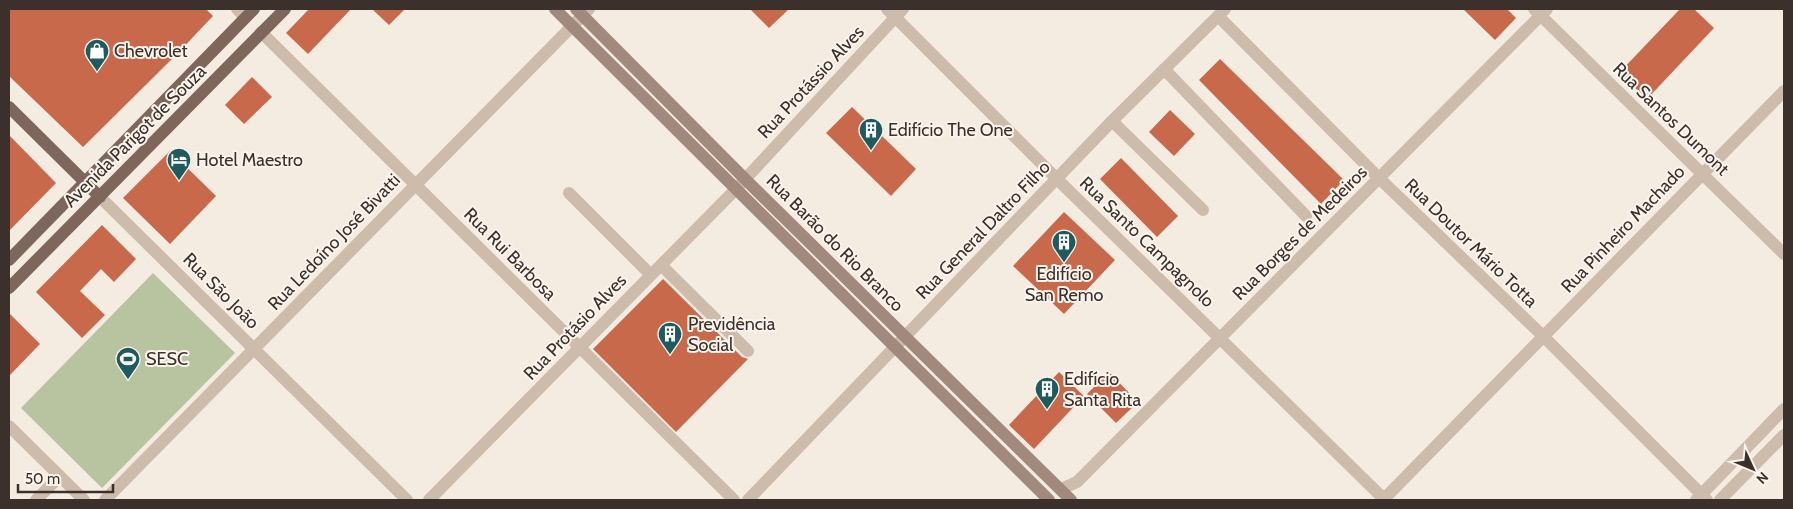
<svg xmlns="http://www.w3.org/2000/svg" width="1793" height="509" font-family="Cabin,sans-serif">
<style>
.green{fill:#b8c4a0}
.building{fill:#c8694b}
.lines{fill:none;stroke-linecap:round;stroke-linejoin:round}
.minor{stroke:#cdbbac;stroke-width:12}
.tertiary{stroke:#cdbbac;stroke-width:12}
.secondary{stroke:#a18a7d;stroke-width:12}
.primary{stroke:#7d675c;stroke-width:12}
.labels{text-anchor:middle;stroke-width:4;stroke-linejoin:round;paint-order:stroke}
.poi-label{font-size:18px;fill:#3b302b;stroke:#fbf5ee;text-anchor:start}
.street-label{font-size:18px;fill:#3b302b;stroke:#fbf5ee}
</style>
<rect width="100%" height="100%" fill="#f4ebe1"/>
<path class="green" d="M153,273L235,353L102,488L21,408Z"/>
<path class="building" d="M9,9H206L213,16L176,55L83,147L9,76Z
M309,9H351L308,54L286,33Z
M372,9H405L389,25Z
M750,9H789L769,28Z
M1463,9H1507L1516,18L1495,40Z
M1680,9H1694L1714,28L1647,99L1619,73Z
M1220,59L1344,180L1321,204L1199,80Z
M252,77L272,97L244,124L225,105Z
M852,107L916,169L891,196L826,133Z
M1170,110L1195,134L1174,156L1149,132Z
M9,135L56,183L9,231Z
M170,151L216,196L170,244L123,198Z
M1121,158L1178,216L1157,237L1100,179Z
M1064,212L1115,260L1064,314L1013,266Z
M102,225L136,259L114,282L101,269L80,291L105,315L82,338L36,292Z
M663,279L742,357L748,359L676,432L593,349Z
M9,313L40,344L9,376Z
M1059,372L1084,396L1034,449L1009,425Z
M1109,372L1138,402L1116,423L1087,394Z"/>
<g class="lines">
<path class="minor" d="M237,9L245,17
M887,9L1057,179L1385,500
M1218,16L1379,178L1543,336L1707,500
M261,32L734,500
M1164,69L1306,216
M1112,121L1203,210
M569,193L651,275
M100,197L407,500
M661,265L748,351
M9,426L84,500
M1061,489L1077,482L1547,9
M36,500L60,476
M105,500L589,9
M429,500L736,189L903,9
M748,500L1112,121L1225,9
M1383,500L1784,91"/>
<path class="tertiary" d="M1534,9L1784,254
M1696,500L1784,409
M1720,500L1784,435"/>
<path class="secondary" d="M555,9L1049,500
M576,9L745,179L1071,500"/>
<path class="primary" d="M9,107L100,197
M9,260L254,9
M9,288L285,9"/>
</g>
<defs>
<symbol id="shop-pin" viewBox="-11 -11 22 30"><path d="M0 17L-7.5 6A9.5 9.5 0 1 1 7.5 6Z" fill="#1f5a5e" stroke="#fbf5ee"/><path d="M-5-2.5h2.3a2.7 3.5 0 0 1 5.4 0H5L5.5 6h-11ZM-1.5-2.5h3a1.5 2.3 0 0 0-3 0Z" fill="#fff"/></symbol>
<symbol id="building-pin" viewBox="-11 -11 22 30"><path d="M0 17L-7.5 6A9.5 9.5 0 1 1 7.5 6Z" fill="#1f5a5e" stroke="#fbf5ee"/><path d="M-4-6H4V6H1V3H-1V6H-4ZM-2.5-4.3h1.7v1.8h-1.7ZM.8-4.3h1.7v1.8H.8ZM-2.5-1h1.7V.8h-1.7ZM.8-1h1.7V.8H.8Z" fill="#fff"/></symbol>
<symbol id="hotel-pin" viewBox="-11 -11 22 30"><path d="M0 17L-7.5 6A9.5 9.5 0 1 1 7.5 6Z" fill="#1f5a5e" stroke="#fbf5ee"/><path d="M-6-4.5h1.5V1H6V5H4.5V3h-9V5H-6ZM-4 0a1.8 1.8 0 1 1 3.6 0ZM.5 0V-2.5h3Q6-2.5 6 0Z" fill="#fff"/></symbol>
<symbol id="stadium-pin" viewBox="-11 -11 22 30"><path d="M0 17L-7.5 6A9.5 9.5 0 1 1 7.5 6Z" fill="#1f5a5e" stroke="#fbf5ee"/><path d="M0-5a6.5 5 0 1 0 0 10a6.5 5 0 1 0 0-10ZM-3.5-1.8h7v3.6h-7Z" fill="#fff"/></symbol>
</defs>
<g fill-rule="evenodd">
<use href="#shop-pin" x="83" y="37" width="28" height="38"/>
<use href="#building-pin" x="857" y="116" width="28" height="38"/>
<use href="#hotel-pin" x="165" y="146" width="28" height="38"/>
<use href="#building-pin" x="1050" y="228" width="28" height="38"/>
<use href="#building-pin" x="656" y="320" width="28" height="38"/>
<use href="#stadium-pin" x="114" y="345" width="28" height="38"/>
<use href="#building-pin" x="1033" y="375" width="28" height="38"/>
</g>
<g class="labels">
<g class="poi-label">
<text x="114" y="57">Chevrolet</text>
<text x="888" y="136">Edifício The One</text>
<text x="196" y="166">Hotel Maestro</text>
<text x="1064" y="280" text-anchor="middle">Edifício<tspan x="1064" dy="21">San Remo</tspan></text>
<text x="688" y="330">Previdência<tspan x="688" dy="21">Social</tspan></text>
<text x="146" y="365">SESC</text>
<text x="1064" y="385">Edifício<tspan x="1064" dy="21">Santa Rita</tspan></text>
</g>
<g class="street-label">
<text transform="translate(811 82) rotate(-47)" y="6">Rua Protássio Alves</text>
<text transform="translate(1671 119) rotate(44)" y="6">Rua Santos Dumont</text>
<text transform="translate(135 136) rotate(-45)" y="6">Avenida Parigot de Souza</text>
<text transform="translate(1623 229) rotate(-46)" y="6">Rua Pinheiro Machado</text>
<text transform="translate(983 230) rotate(-46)" y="6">Rua General Daltro Filho</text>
<text transform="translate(1300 233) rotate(-45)" y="6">Rua Borges de Medeiros</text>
<text transform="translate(334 242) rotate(-46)" y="6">Rua Ledoíno José Bivatti</text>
<text transform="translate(1147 242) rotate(44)" y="6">Rua Santo Campagnolo</text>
<text transform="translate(835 243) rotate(45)" y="6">Rua Barão do Rio Branco</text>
<text transform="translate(1471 243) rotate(44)" y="6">Rua Doutor Mário Totta</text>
<text transform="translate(510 254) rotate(45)" y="6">Rua Rui Barbosa</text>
<text transform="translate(221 291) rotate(45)" y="6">Rua São João</text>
<text transform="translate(575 327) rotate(-46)" y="6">Rua Protásio Alves</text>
</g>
</g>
<rect width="1793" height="509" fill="none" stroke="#3b302b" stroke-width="20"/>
<g transform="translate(1753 469) rotate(134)" stroke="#fbf5ee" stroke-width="4" paint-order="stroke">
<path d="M0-4L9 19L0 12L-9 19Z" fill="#3b302b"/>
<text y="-8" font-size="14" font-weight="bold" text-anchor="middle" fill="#3b302b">N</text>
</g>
<path d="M18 484v8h95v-8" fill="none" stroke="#3b302b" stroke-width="2.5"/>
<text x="25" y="484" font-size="15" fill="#3b302b" stroke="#fbf5ee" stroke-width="4" paint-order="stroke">50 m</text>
</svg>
